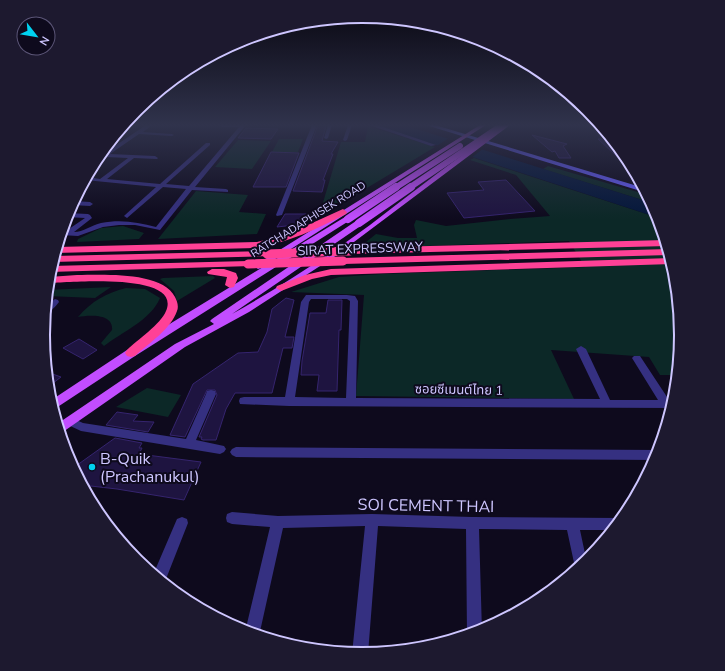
<svg xmlns="http://www.w3.org/2000/svg" width="725" height="671" font-family="'Nunito Sans','Noto Sans Thai',sans-serif">
<style>
.green{fill:#0c2827}
.water{fill:#04173b}
.pier{fill:#0e0a1d}
.building{fill:#1e1440;stroke:#35246e}
.lines{fill:none;stroke-linecap:round;stroke-linejoin:round}
.street{fill:#353081;fill-rule:evenodd}
.secondary{fill:#665dff;fill-rule:evenodd}
.primary{fill:#c24dff;fill-rule:evenodd}
.highway{fill:#ff4196;fill-rule:evenodd}
.primary-bridge-far1{stroke:#c24dff;stroke-width:6}
.primary-bridge{stroke:#c24dff;stroke-width:8}
.highway-bridge{stroke:#ff4196;stroke-width:9}
.poi-dot{fill:#00d2f1;stroke:#0e0a1d;stroke-width:1.5}
.labels{text-anchor:middle;stroke-width:4;stroke-linejoin:round;paint-order:stroke}
.far-street-label{font-size:11px;fill:#cec6ff;stroke:#0e0a1d}
.street-label{font-size:13px;fill:#cec6ff;stroke:#0e0a1d}
.near-poi-label{font-size:16px;fill:#cec6ff;stroke:#0e0a1d;text-anchor:start}
.near-street-label{font-size:16px;fill:#cec6ff;stroke:#0e0a1d}
.rim{fill:none;stroke:#cec6ff;stroke-width:2}
</style>
<rect width="100%" height="100%" fill="#0e0a1d"/>
<path class="green" d="M368,126L435,147L347,200L336,204L318,215L322,206L341,142H365Z
M279,139H303L298,152H272Z
M238,140L271,141L252,169L215,167Z
M474,158L659,218L676,273L682,336L678,375H660L649,357L551,350L574,399L356,396L364,295L291,292L339,277L382,274L585,267L569,241L369,248L361,246L376,234L398,238H417L414,225L416,220L446,226L510,219L550,216L516,175L470,160Z
M548,166L648,195L652,203L543,169Z
M196,191L248,195L239,212L266,214L257,234L158,239Z
M123,226L144,233L139,239L77,242L78,239L101,228Z
M213,276L215,278L177,301L174,291L160,279L163,278Z
M111,287L95,298L47,296V290Z
M126,288L145,289L160,298C151,320 122,332 104,346L101,343L112,330C114,313 88,315 78,317C92,301 106,293 126,288Z
M147,388L181,395L168,417L116,407Z"/>
<path class="water" d="M375,125H404L652,203L659,218Z"/>
<path class="pier" d="M449,138L476,146L483,149L471,158L435,147Z"/>
<path class="building" d="M318,125L326,126L322,141L338,142L331,154H333L323,180H325L322,192L293,191Z
M246,128L278,129L271,139L238,138Z
M532,135L567,144L563,146L571,158H559L555,151L552,152Z
M598,139H613L630,162L626,165Z
M271,152L299,153L286,187H253Z
M506,180L535,211L464,218L447,193L484,190L478,182Z
M285,214H309L295,225L277,227Z
M286,298L294,300L285,337H294L292,348H283L272,393H235L226,409L216,440H203L201,439L202,437H199L217,395L215,390H207L185,437L170,435L193,384L238,353L258,352L267,332L272,309Z
M328,300H342L341,330H339L337,391H317L319,375H301L302,361L310,313H326Z
M79,339L97,350L83,359L63,348Z
M47,372L61,377L48,387Z
M117,412L138,415L133,421L154,422L148,432L106,425Z
M115,438L142,443L139,448H142L139,454L201,462L184,500L117,489L82,485L73,468Z"/>
<g class="lines">
<path class="street" d="M146,125H152L143,132L172,134L174,135L172,136L139,134L110,154L155,156L158,158L157,159L134,158L107,179L160,184L206,143H210V145L166,184L189,186L239,127H222L220,125H246L195,187L226,189L228,190V192L192,190L160,230L135,225H119L103,227L78,236L61,235L62,231H66L85,218L66,217L67,213L88,214L90,215L92,218L74,232C83,232 92,225 101,223C120,219 138,222 156,227L186,189L163,187L127,218L124,216L125,215L156,187L85,180L87,177L100,179L128,158L106,157L94,164L97,158Z
M312,125H317L282,215L277,216L276,215Z
M328,125H332L328,138L326,139L324,138Z
M348,125H352L347,140L345,141L343,140Z
M369,125H377L436,145L431,146Z
M74,201L90,202L93,204L90,206L72,205Z
M306,295H347L355,296L358,301L356,398L600,399L576,349L581,346L586,349L610,400H658L632,358L634,356H640L669,400H675L673,408L289,406L240,404L239,401L240,398L244,397H285L301,302ZM311,299H347L350,301L346,398L295,397L309,302Z
M55,299L58,300L59,302C56,306 51,312 45,312L46,306Z
M211,390L215,391L216,394L196,440L224,446L226,449L224,452L220,454L81,431L66,424L65,421L66,418L70,417L83,423L186,439L206,394L207,391Z
M236,447L658,450L660,451L657,460L236,457L232,455L230,452L232,449Z
M232,512L278,516L372,514L472,517L619,518L623,519L614,530H580L587,563L576,572L567,530L479,529L482,632L467,636L466,529L378,526L368,654H352L365,526L283,528L259,636L245,632L270,527L232,524L227,522L226,518L227,514Z
M182,517L187,519L188,523L164,584L153,575L177,519Z"/>
<path class="secondary" d="M426,125H435L644,188L647,193Z"/>
<path class="primary" d="M480,125H486L261,268L258,269L254,266Z
M504,125H510L334,257L249,312L185,347L60,434L57,424L175,344L214,324L210,321L212,319L356,221H362V225L232,314C280,287 326,257 370,225C414,191 458,157 504,125Z
M345,217H348L352,219L135,356L53,410L50,401L127,350Z"/>
<path class="highway" d="M343,209L347,212L346,214C317,229 289,242 257,248L55,253L57,247L257,242L288,234Z
M666,240L668,246L350,254L345,251L350,248Z
M669,249L670,255H669L343,264L338,261L343,258Z
M267,251L272,254L270,256L53,262L54,256Z
M671,258L672,264L331,275L312,279L281,291L276,288L277,286L305,275L331,269Z
M248,261L253,264L252,266L49,272L51,266Z
M212,269H224L236,273L238,278L234,287L230,288L225,285L227,277L208,274L207,272Z
M77,275C102,275 162,271 175,297C177,301 179,306 177,311C171,329 149,343 135,356L131,357L127,356L125,353L127,350C137,340 161,324 166,311C183,271 65,283 48,283L49,277Z"/>
<path class="primary-bridge-far1" d="M395,188L460,146
M409,188L502,125"/>
<path class="primary-bridge" d="M348,219L396,187
M359,223L411,187"/>
<path class="highway-bridge" d="M267,254L350,251
M248,264L343,261"/>
</g>
<linearGradient id="sky" x2="0" y2="1"><stop stop-color="#080610"/><stop offset="0.57" stop-color="#30334c"/><stop offset="1" stop-color="#30334c" stop-opacity="0"/></linearGradient>
<rect width="725" height="219" fill="url(#sky)"/>
<circle class="poi-dot" cx="92" cy="467" r="4"/>
<g class="labels">
<g class="far-street-label">
<text transform="translate(308 219) rotate(-32)" y="4">RATCHADAPHISEK ROAD</text>
</g>
<g class="street-label">
<text transform="translate(360 248) rotate(-2)" y="5">SIRAT EXPRESSWAY</text>
<text transform="translate(459 389) rotate(1)" y="5">ซอยซีเมนต์ไทย 1</text>
</g>
<g class="near-poi-label">
<text x="100" y="464">B-Quik<tspan x="100" dy="18">(Prachanukul)</tspan></text>
</g>
<g class="near-street-label">
<text transform="translate(426 505) rotate(1)" y="6">SOI CEMENT THAI</text>
</g>
</g>
<path d="M0 0H725V671H0ZM50 335a312 312 0 1 1 624 0a312 312 0 1 1-624 0Z" fill="#1d192f" fill-rule="evenodd"/>
<path class="rim" d="M50 335a312 312 0 1 1 624 0a312 312 0 1 1-624 0Z"/>
<g transform="translate(36 36) rotate(121)"><circle r="19" fill="#0e0a1d" stroke="#5b5577"/>
<path d="M0-3L7 15L0 10L-7 15Z" fill="#00d2f1"/>
<text y="-6" font-size="11" font-weight="bold" text-anchor="middle" fill="#cec6ff">N</text>
</g>
</svg>
